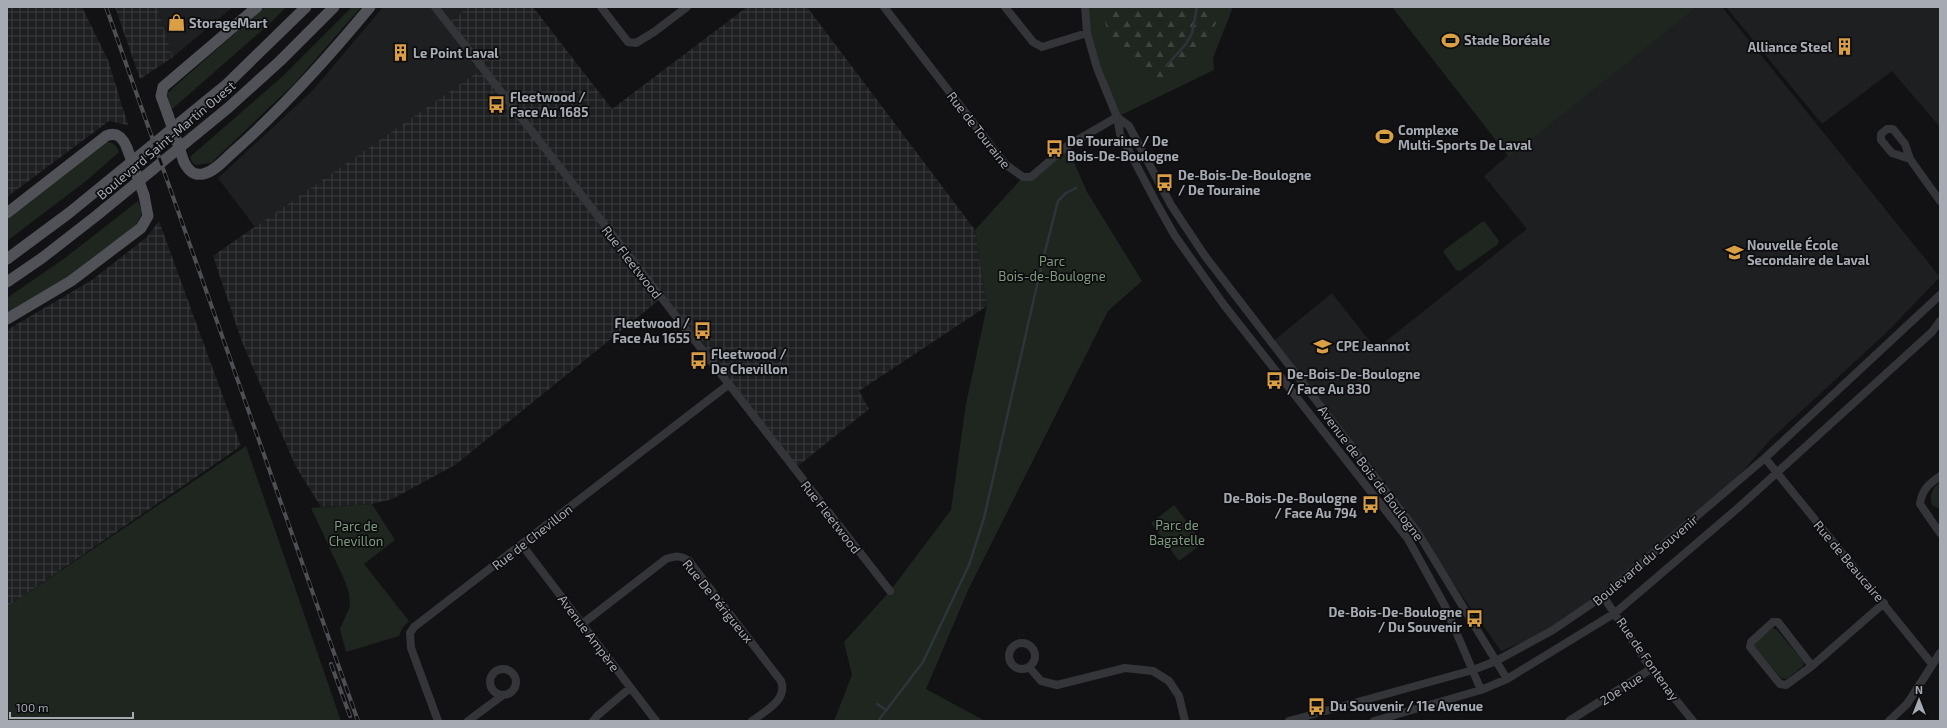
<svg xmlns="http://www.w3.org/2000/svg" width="1947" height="728" font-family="'Exo 2',sans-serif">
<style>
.built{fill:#1e1f20}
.industrial{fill:url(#industrial-grid)}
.green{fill:#1f2620}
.forest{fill:url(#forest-firs)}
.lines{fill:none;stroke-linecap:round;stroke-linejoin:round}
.stream{stroke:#2d353b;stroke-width:2.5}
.minor{stroke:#343538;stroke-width:8}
.major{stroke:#505257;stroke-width:11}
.rail-casing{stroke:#4d4f53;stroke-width:4}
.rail{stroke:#0d0d0f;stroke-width:2.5;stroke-dasharray:8;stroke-linecap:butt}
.major-bridge{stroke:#505257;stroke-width:11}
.labels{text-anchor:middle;stroke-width:3.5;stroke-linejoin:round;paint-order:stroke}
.poi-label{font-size:13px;font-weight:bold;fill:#a6aab2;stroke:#0d0d0f;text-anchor:start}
.street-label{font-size:13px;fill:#a6aab2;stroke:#0d0d0f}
.park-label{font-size:13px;fill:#7f9b7f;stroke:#0d0d0f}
</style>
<defs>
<pattern id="industrial-grid" width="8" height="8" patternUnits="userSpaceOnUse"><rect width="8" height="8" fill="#1e1f20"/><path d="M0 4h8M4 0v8" fill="none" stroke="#3c3d3e"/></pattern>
<pattern id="forest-firs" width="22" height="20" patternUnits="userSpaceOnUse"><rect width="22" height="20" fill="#1f2620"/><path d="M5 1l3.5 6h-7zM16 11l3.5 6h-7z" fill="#3d433e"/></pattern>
</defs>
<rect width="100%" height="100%" fill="#121214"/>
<path class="built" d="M157,7H233L173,57Z
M383,7H468L445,26L479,71L255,227L218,178L313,90Z
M1697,7H1722L1940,277L1886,333L1771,439L1736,479L1603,596L1553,630L1501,651L1418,533L1271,343L1332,293L1376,349L1527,229L1484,176L1537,130Z
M1726,7H1940V127L1892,71L1822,124Z"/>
<path class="industrial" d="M7,7H82L108,60L128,125L109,121L7,197Z
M115,7H157L173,57L140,79Z
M468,7H533L612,109L747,7H807L975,230L987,306L859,391L869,409L794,469L659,300L455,465L392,499L372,504L321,507L296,467L242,342L213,256L479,71L445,26Z
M159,221L241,446L7,607V330L92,280L147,237Z"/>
<path class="green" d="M265,7H286L268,25L171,110L167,94L174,87Z
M352,7H361L294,84L211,163L196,165L192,162L190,157L283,76Z
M1085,7H1233L1213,58L1214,70L1117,117L1097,68Z
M1392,7H1697L1509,157Z
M103,142C113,142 115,143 119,152L86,181L7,241V217Z
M1067,146L1087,192L1142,281L1108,311L969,588L926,689L985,721H834L852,675L844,642L890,591L951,510L966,404L987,306L975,230L1023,177H1031Z
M138,201L142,213L136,225L58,284L7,314V298L65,258Z
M1482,222H1485L1499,241L1497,245L1460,271L1456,270L1444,253V250Z
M246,446L341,721H7V607Z
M1940,482V509L1932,505C1929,495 1932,489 1940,482Z
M372,504L395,540L364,564L409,621L403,627L399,636L346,652L340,629L350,606L349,593L344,579L311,508Z
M1174,505L1203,543L1179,561L1151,523Z
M1773,628L1777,630L1804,662L1803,666L1787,679L1781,678L1755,648L1754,643Z"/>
<path class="forest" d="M1102,7H1228L1194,54L1159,88L1130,50L1110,44Z"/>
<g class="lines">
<path class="stream" d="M1166,66L1186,44L1192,33L1197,7
M877,704L886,710
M878,721L923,662L969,565L984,518L1042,263L1058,201L1066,193L1076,188"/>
<path class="minor" d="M435,7L890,591
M601,7L628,42L636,43L654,32L687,7
M884,7L1005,164L1023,177H1031L1067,146L1117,117
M1005,7L1033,42L1042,47L1087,33
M1085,7L1087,33L1097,68L1117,117L1120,134L1158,206L1175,236L1224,305L1408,539L1445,606L1481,690
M1117,117L1129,126L1171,205L1205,256L1418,533L1507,679
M1910,159L1892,153L1881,140V134L1887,129H1893L1905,144L1910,159L1940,201
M1765,458L1932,664
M1940,476C1929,484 1922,489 1920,504L1940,533
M522,545L656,721
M1603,596L1651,669L1693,721
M582,624L666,559C676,556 681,555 689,561L781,681C788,700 765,711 752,721
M1009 656a13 13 0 1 1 26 0a13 13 0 1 1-26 0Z
M1812,666L1778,622H1773L1751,642L1750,647L1780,684L1786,685L1812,666L1884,603
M1029,667L1041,681L1057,685L1125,668L1153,671L1169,681L1179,696L1185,721
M490 682a13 13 0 1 1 26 0a13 13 0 1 1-26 0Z
M438,721L411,648L410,633L414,627L728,385
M468,721L503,695
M593,721L598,715L630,688
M1289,721L1473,670L1496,661L1553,630L1603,596L1765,458L1940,295
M1374,721L1481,690L1507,679L1615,613L1738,508L1932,332L1940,321
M1569,721L1651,669
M1889,721L1907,704L1940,653"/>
<path class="major" d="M168,115L161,96L163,87L257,7
M184,162C188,170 193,176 203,174C214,172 224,160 232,153C283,108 327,59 370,7
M7,213L106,136C117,131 123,138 127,148
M7,259L69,213L227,84L306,7
M7,282L42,258L96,216L228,108L280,61L334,7
M7,319L71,281L141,228L148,216L144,195"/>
<defs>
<path id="rail" d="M106,7L358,721
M331,664L350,716"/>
</defs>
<use href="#rail" class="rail-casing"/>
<use href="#rail" class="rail"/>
<path class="major-bridge" d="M168,115L184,162
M127,148L144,195"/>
</g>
<defs>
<symbol id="shop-bare" viewBox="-9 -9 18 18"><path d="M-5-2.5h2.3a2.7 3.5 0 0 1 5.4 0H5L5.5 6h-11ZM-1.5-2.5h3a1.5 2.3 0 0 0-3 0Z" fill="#da9f44" stroke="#0d0d0f" stroke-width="2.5" paint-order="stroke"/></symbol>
<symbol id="stadium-bare" viewBox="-9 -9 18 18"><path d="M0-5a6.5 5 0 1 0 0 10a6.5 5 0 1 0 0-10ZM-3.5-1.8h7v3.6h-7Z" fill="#da9f44" stroke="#0d0d0f" stroke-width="2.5" paint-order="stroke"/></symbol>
<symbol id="building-bare" viewBox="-9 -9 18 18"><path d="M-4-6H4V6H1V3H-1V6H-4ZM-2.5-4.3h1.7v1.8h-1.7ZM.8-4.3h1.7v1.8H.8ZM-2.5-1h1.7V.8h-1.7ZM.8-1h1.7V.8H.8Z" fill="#da9f44" stroke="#0d0d0f" stroke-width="2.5" paint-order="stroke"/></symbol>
<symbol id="bus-bare" viewBox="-9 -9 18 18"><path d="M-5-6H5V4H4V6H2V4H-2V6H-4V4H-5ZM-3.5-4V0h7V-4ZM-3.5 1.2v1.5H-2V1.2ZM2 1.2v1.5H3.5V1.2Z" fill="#da9f44" stroke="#0d0d0f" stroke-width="2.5" paint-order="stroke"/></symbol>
<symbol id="school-bare" viewBox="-9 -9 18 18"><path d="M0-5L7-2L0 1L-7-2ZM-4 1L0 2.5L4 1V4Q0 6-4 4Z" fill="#da9f44" stroke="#0d0d0f" stroke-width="2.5" paint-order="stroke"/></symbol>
</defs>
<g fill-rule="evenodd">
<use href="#shop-bare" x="164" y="10" width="25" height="25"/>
<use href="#stadium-bare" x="1438" y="28" width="25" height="25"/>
<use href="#building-bare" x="1832" y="34" width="25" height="25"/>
<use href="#building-bare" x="388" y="40" width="25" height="25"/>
<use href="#bus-bare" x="484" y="92" width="25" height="25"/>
<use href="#stadium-bare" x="1372" y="124" width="25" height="25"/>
<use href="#bus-bare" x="1042" y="136" width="25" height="25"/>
<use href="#bus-bare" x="1152" y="170" width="25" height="25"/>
<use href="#school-bare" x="1722" y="240" width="25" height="25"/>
<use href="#bus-bare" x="690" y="318" width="25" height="25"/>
<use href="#school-bare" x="1310" y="334" width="25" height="25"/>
<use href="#bus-bare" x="686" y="348" width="25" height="25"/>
<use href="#bus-bare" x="1262" y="368" width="25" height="25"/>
<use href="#bus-bare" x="1358" y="492" width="25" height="25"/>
<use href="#bus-bare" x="1462" y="606" width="25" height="25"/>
<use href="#bus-bare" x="1304" y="694" width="25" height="25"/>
</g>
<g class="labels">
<g class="poi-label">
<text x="189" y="28">StorageMart</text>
<text x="1464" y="45">Stade Boréale</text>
<text x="1832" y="52" text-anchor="end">Alliance Steel</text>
<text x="413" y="58">Le Point Laval</text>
<text x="510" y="102">Fleetwood /<tspan x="510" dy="15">Face Au 1685</tspan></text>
<text x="1398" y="135">Complexe<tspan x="1398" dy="15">Multi-Sports De Laval</tspan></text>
<text x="1067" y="146">De Touraine / De<tspan x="1067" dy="15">Bois-De-Boulogne</tspan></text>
<text x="1178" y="180">De-Bois-De-Boulogne<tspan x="1178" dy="15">/ De Touraine</tspan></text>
<text x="1747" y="250">Nouvelle École<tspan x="1747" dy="15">Secondaire de Laval</tspan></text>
<text x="690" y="328" text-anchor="end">Fleetwood /<tspan x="690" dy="15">Face Au 1655</tspan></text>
<text x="1336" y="351">CPE Jeannot</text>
<text x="711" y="359">Fleetwood /<tspan x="711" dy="15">De Chevillon</tspan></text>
<text x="1287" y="379">De-Bois-De-Boulogne<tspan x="1287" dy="15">/ Face Au 830</tspan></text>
<text x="1357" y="503" text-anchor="end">De-Bois-De-Boulogne<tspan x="1357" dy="15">/ Face Au 794</tspan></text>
<text x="1462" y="617" text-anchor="end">De-Bois-De-Boulogne<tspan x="1462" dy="15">/ Du Souvenir</tspan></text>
<text x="1330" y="711">Du Souvenir / 11e Avenue</text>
</g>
<g class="street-label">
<text transform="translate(979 130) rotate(52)" y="5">Rue de Touraine</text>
<text transform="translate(166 140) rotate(-40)" y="5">Boulevard Saint-Martin Ouest</text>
<text transform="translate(632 262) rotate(52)" y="5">Rue Fleetwood</text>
<text transform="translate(1371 473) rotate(53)" y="5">Avenue de Bois de Boulogne</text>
<text transform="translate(831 517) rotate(52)" y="5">Rue Fleetwood</text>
<text transform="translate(532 537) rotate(-38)" y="5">Rue de Chevillon</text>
<text transform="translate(1645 560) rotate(-40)" y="5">Boulevard du Souvenir</text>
<text transform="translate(1849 561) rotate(50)" y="5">Rue de Beaucaire</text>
<text transform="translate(718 601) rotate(51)" y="5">Rue De Périgueux</text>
<text transform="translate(589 633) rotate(53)" y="5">Avenue Ampère</text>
<text transform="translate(1648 659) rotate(55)" y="5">Rue de Fontenay</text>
<text transform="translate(1621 689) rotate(-33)" y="5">20e Rue</text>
</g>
<g class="park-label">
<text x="1052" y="266">Parc<tspan x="1052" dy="15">Bois-de-Boulogne</tspan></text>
<text x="1177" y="530">Parc de<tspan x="1177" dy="15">Bagatelle</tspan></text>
<text x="356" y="531">Parc de<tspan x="356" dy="15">Chevillon</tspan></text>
</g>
</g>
<rect width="1947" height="728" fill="none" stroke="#a6aab2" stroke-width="16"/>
<g transform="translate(1919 700)" stroke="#0d0d0f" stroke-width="3" paint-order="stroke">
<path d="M0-3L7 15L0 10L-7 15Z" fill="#a6aab2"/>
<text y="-6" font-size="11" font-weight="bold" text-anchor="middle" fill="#a6aab2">N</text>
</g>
<path d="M10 712v6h123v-6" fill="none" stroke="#a6aab2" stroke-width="2"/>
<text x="16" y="712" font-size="12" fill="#a6aab2" stroke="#0d0d0f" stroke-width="3" paint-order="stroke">100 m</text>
</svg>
